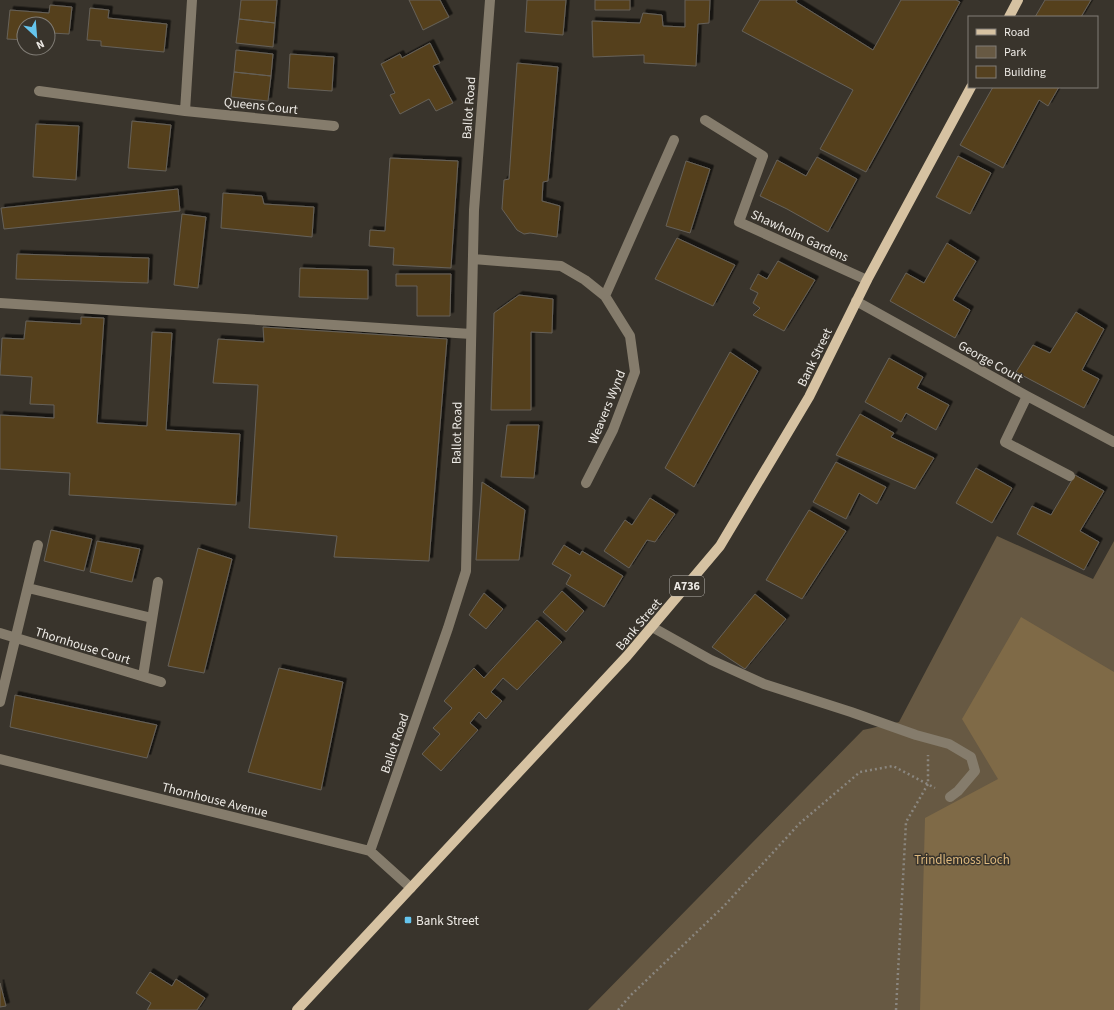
<svg xmlns="http://www.w3.org/2000/svg" width="1114" height="1010" font-family="'Source Sans 3',sans-serif">
<style>
.green{fill:#675943}
.forest{fill:#7f6a47}
.building{fill:#55411f;stroke:#666159;filter:url(#shadow)}
.lines{fill:none;stroke-linecap:round;stroke-linejoin:round}
.path{stroke:#8a867f;stroke-width:2.5;stroke-dasharray:2 3;stroke-linecap:butt}
.minor{stroke:#857c6c;stroke-width:10}
.major{stroke:#d6c2a2;stroke-width:10}
.poi-dot{fill:#65c5ee;stroke:#39342c;stroke-width:1.5}
.labels{text-anchor:middle;stroke-width:3;stroke-linejoin:round;paint-order:stroke}
.shield{fill:#39342c;stroke:#b7b3ae;stroke-width:1}
.shield-label{font-size:12px;font-weight:bold;fill:#edeae5}
.street-label{font-size:13px;fill:#edeae5;stroke:#39342c}
.park-label{font-size:13px;fill:#deb97e;stroke:#39342c}
.poi-label{font-size:13px;fill:#edeae5;stroke:#39342c;text-anchor:start}
</style>
<defs>
<filter id="shadow"><feDropShadow dx="3.5" dy="-3.5" stdDeviation="0" flood-color="#0009"/></filter>
</defs>
<rect width="100%" height="100%" fill="#39342c"/>
<path class="green" d="M997,536L1093,579L1114,541V1010H588L863,730L899,722Z"/>
<path class="forest" d="M1021,617L1114,672V1010H920L925,818L998,779L962,719Z"/>
<path class="building" d="M241,0H277L275,23L239,19Z
M409,0H440L449,17L423,30Z
M527,0H566L563,35L525,32Z
M595,0H630V10H595Z
M685,0H710L709,23L698,24L696,66L644,63V55L593,57L592,21L640,23L643,13L662,15L663,26L685,27Z
M760,0H797L796,2L873,50L901,0H956L960,2L866,172L820,149L853,90L742,31Z
M1045,0H1091L1081,17H1035Z
M50,5L72,7L69,34L51,33V42H48V24H24V40L7,39L10,10L49,13Z
M90,8L109,10L108,18L167,24L164,52L101,46V41L87,40Z
M239,19L275,23L273,47L236,43Z
M430,43L440,63L433,66L453,103L436,111L429,99L400,114L390,95L395,93L381,64L400,54L402,58Z
M236,50L273,54L271,76L234,72Z
M290,54L334,57L332,91L288,88Z
M517,63L558,67L548,181L543,182L542,201L560,206L557,237L530,233L524,234L517,230L502,209L504,180L509,179Z
M234,72L271,76L268,101L231,97Z
M993,87H1059L1048,106L1039,100L1003,168L960,145Z
M132,121L171,125L166,171L128,168Z
M36,124L79,126L76,180L33,177Z
M958,156L991,173L970,214L936,197Z
M817,157L857,179L828,232L787,209L760,196L777,160L806,176Z
M390,158L458,161L451,268L393,265L394,248L369,246L370,230L385,231Z
M686,161L710,169L690,233L666,226Z
M178,189L180,211L4,229L1,208Z
M223,193L262,196L264,204L314,207L312,237L221,228Z
M182,214L206,217L198,288L174,285Z
M677,238L735,265L713,306L655,279Z
M947,243L976,261L953,300L970,310L955,338L890,301L906,273L924,283Z
M17,254L149,258L148,283L16,279Z
M778,261L815,280L784,331L753,315L760,308L753,303L758,293L750,289L758,274L767,279Z
M300,268L368,270V299L299,297Z
M396,274H451L450,316H417V286H396Z
M519,295L553,299L552,333L531,332V410H491L494,313Z
M1076,312L1104,329L1082,370L1099,379L1084,408L1016,372L1033,345L1050,353Z
M81,317L104,318L97,423L147,426L152,332L172,333L166,430L240,434L236,505L69,495L70,473L0,469V415L54,418V405L30,404L32,377L0,375L2,338L24,339L26,321L81,324Z
M263,327L447,339L429,561L334,557L337,536L249,528L258,385L213,383L218,339L264,342Z
M730,352L758,371L694,487L665,468Z
M889,358L923,377L917,388L949,405L936,430L906,413L901,422L865,402Z
M860,414L894,433L891,437L934,458L915,489L836,455Z
M507,425H539L534,478L501,477Z
M836,462L886,487L877,504L859,493L846,519L813,502Z
M976,468L1012,488L992,523L956,503Z
M1075,475L1104,491L1080,531L1099,542L1084,570L1017,534L1032,506L1051,515Z
M482,482L525,510L519,560H476Z
M650,498L675,514L655,542L647,540L629,568L604,551L625,520L632,525Z
M809,510L846,531L802,599L766,580Z
M51,530L92,539L84,571L44,561Z
M97,541L140,549L132,582L90,572Z
M564,545L580,555L582,551L623,576L604,607L566,584L571,575L552,564Z
M198,548L232,559L204,673L168,666Z
M562,591L584,611L566,632L543,612Z
M484,593L503,609L486,629L469,615Z
M755,594L786,619L745,669L712,647Z
M537,620L562,642L517,690L503,678L491,692L502,701L486,719L479,712L470,723L478,730L441,771L422,754L440,734L433,728L452,708L444,701L474,668L484,678Z
M279,668L343,682L321,790L248,772Z
M15,695L157,725L147,758L10,727Z
M150,972L172,986L176,979L205,998L197,1010H147L151,1003L136,993Z
M0,983L6,1006L0,1007Z"/>
<g class="lines">
<path class="path" d="M618,1010L631,995L724,906L799,824L860,772L893,766L935,788
M896,1010L906,822L928,784V755"/>
<path class="minor" d="M39,91L185,111L334,126
M185,111L192,0
M705,120L763,156L739,222L867,280
M473,259L561,266L585,280L605,296L630,336L635,372L613,430L586,483
M605,296L674,140
M856,301L1027,396L1114,442
M0,303L471,334
M1027,396L1005,442L1070,476
M28,588L152,618
M652,627L711,660L764,684L851,712L916,735L949,744L971,757L975,771L958,791L950,797
M0,633L161,682
M143,676L158,582
M0,702L38,545
M0,759L370,851L411,888
M370,851L448,628L466,571L474,210L490,0"/>
<path class="major" d="M1009,17L1018,0
M297,1010L627,656L720,546L809,397L867,280L971,87"/>
</g>
<rect class="poi-dot" x="404" y="916" width="8" height="8" rx="2"/>
<g class="labels">
<rect class="shield" x="670" y="576" width="34" height="20" rx="3"/>
<g class="shield-label">
<text x="687" y="590">A736</text>
</g>
<g class="street-label">
<text transform="translate(261 105) rotate(6)" y="5">Queens Court</text>
<text transform="translate(468 108) rotate(-86)" y="5">Ballot Road</text>
<text transform="translate(800 235) rotate(25)" y="5">Shawholm Gardens</text>
<text transform="translate(814 357) rotate(-64)" y="5">Bank Street</text>
<text transform="translate(991 361) rotate(29)" y="5">George Court</text>
<text transform="translate(606 407) rotate(-68)" y="5">Weavers Wynd</text>
<text transform="translate(456 433) rotate(-89)" y="5">Ballot Road</text>
<text transform="translate(638 624) rotate(-50)" y="5">Bank Street</text>
<text transform="translate(83 645) rotate(17)" y="5">Thornhouse Court</text>
<text transform="translate(394 743) rotate(-71)" y="5">Ballot Road</text>
<text transform="translate(215 799) rotate(14)" y="5">Thornhouse Avenue</text>
</g>
<g class="park-label">
<text x="962" y="864">Trindlemoss Loch</text>
</g>
<g class="poi-label">
<text x="416" y="925">Bank Street</text>
</g>
</g>
<rect x="968" y="16" width="130" height="72" fill="#39342c" stroke="#817d76"/>
<rect x="976" y="29" width="20" height="6" fill="#d6c2a2" stroke="#817d76"/>
<text x="1004" y="36" font-size="12" fill="#edeae5">Road</text>
<rect x="976" y="46" width="20" height="12" fill="#675943" stroke="#817d76"/>
<text x="1004" y="56" font-size="12" fill="#edeae5">Park</text>
<rect x="976" y="66" width="20" height="12" fill="#55411f" stroke="#817d76"/>
<text x="1004" y="76" font-size="12" fill="#edeae5">Building</text>
<g transform="translate(36 36) rotate(154)"><circle r="19" fill="#39342c" stroke="#817d76"/>
<path d="M0-3L7 15L0 10L-7 15Z" fill="#65c5ee"/>
<text y="-6" font-size="11" font-weight="bold" text-anchor="middle" fill="#edeae5">N</text>
</g>
</svg>
